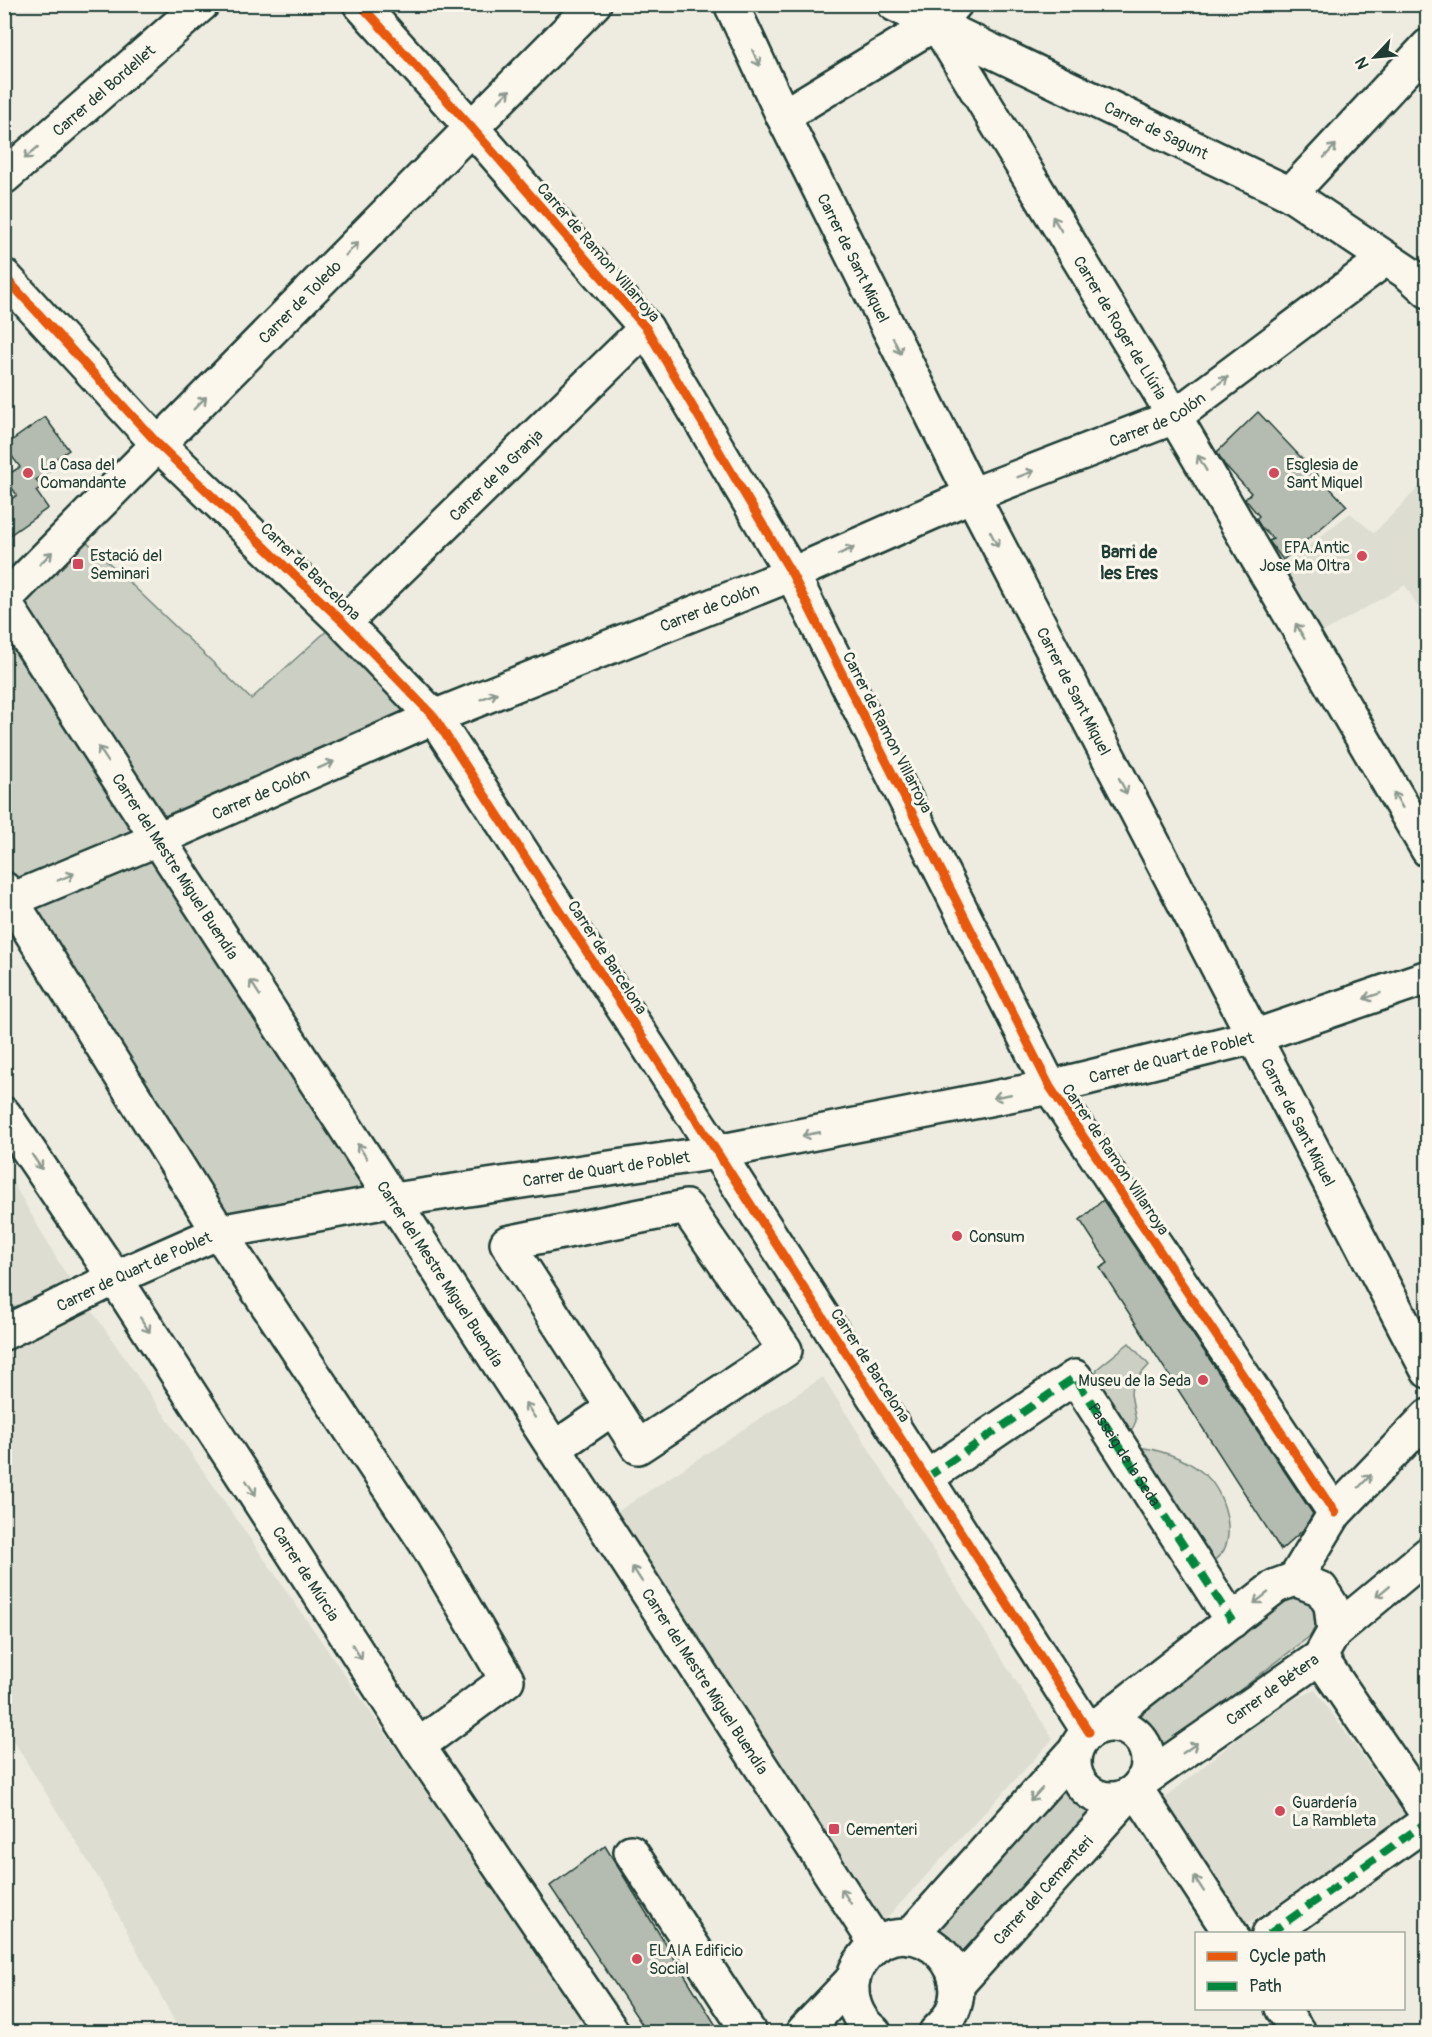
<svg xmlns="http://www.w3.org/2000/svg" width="1432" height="2037" font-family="Pangolin,sans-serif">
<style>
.built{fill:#ddddd2}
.green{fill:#cbcfc4;stroke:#75867c;stroke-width:1.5}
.building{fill:#b4bbb0;stroke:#1f3d34;stroke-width:1.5}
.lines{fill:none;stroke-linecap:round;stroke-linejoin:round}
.minor-casing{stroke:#1f3d34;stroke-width:38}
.minor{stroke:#fbf7ec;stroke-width:33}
.quiet{stroke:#00873e;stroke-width:8;stroke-dasharray:15 8;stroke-linecap:butt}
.cycleway-casing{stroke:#fbf7ec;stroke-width:13}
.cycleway{stroke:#e8590c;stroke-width:9}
.oneway{stroke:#8d9a90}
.poi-dot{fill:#d1495b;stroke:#fbf7ec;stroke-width:2}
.labels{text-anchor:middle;stroke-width:6;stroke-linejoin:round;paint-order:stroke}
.street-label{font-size:16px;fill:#1f3d34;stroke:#fbf7ec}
.poi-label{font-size:16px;fill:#1f3d34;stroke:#fbf7ec;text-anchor:start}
.neighbourhood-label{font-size:18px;font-weight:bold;fill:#1f3d34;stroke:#fbf7ec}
</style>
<rect width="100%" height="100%" fill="#eeece1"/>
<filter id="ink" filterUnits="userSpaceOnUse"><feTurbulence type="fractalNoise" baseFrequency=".0167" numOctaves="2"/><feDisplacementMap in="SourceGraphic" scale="12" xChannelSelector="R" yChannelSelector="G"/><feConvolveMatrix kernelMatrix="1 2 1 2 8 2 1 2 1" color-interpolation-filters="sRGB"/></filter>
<g filter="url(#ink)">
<path class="built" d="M1427,479V621L1405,585L1306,642L1268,578L1350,513L1374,533Z
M4,1167L61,1266L582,2017L564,2032H180L102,1884L5,1727Z
M823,1377L1053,1739L882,1923L617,1512Z
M1315,1690L1406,1817L1239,1929L1155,1806L1275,1708Z"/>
<path class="green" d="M82,537L251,699L331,627L419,717L160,834L13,604Z
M4,623L145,836L15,892L4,876Z
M153,849L381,1197L225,1224L23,902Z
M1129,1343L1149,1365L1132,1384L1131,1394L1136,1421L1131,1432L1124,1428L1095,1382L1097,1369Z
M1134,1447C1156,1448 1186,1458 1203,1473C1222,1488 1235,1527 1224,1550C1221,1555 1216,1559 1211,1563Z
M1291,1596C1316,1600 1323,1614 1310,1636L1158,1754C1150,1736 1146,1730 1130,1720L1282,1599Z
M1060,1780C1068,1797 1079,1807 1096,1815L961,1957L934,1932Z"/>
<path class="building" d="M1258,412L1347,506L1283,560L1269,541L1273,539L1261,527L1256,519L1259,516L1245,499L1251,493L1224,464L1217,452Z
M45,417L69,450L57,458L60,463L36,480L41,487L36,491L48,508L4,539V504L17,495L4,477L20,467L4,446Z
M1103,1200L1313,1514L1303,1530L1281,1550L1100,1268L1108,1263L1080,1220Z
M605,1846L720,2032H647L550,1886Z"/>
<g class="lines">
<defs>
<g id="minor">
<path d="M360,4L472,128L646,328L792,574L1050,1087L1335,1513"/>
<path id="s1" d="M731,4L783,116L972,495L1428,1371"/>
<path id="s2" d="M894,4L1290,194L1408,273L1428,291"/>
<path id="s3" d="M936,23L1179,424L1428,850"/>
<path d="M783,116L936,23L955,4"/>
<path id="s4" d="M4,177L202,4"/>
<path d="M1290,194L1428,46"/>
<path d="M4,276L158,444L344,623L434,717L717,1152L1089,1732"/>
<path id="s5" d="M4,600L594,4"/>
<path id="s6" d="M4,602L877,1945"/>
<path id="s7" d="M344,623L646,328"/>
<path d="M4,889L219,1232L426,1543L507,1680L418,1746"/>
<path id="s8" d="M4,903L158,839L434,717L792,574L972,495L1174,417L1385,259"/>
<path id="s9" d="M4,1114L115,1278L418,1746L612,2032"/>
<path d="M686,1207L785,1350L638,1447L507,1243Z"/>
<path id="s10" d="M4,1333L115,1278L219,1232L394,1200L717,1152L1050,1087L1253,1037L1428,977"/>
<path d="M555,1448L613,1408"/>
<path d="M926,1478L1075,1377L1232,1621"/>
<path d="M1295,1579L1335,1513L1428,1416"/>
<path d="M1334,1632L1428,1554"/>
<path d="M1320,1657L1428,1815"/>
<circle cx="1111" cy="1762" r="37"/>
<path d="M1093,1729L1276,1586L1295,1579L1321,1589L1331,1605L1334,1632L1320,1657L1142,1781"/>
<path d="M1136,1789L1231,1934"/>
<path d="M631,1852L749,2032"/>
<path d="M1269,1934L1428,1821"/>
<path d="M909,1937L1075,1751"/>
<path id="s11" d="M957,1985L1128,1795"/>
<path d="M1282,2008L1298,2032"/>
<path d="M803,2032L853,1979"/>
<path d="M874,2032C858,2020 851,2004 852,1984C853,1973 859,1963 866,1955C912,1900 996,1979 936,2032"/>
</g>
</defs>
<use href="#minor" class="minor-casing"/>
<use href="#minor" class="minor"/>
<g class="quiet">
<path id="s12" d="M926,1478L1075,1377L1232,1621"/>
<path d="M1269,1934L1428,1821"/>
</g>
<defs>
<path id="cycleway" d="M360,4L472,128L646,328L792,574L1050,1087L1335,1513
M4,276L158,444L344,623L434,717L717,1152L1089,1732"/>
</defs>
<use href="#cycleway" class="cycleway-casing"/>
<use href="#cycleway" class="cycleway"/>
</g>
<defs><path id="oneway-shaft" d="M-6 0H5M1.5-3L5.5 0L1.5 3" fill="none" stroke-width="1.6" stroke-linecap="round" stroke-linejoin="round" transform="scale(1.5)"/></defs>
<g class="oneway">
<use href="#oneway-shaft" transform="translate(756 58) rotate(65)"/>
<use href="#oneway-shaft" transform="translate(504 96) rotate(-45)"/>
<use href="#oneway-shaft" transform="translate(1330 151) rotate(-47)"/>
<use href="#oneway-shaft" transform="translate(31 153) rotate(139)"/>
<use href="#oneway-shaft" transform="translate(1057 224) rotate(-121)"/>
<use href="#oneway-shaft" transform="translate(352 249) rotate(-45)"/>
<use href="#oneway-shaft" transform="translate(897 346) rotate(63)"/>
<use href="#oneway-shaft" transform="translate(1221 382) rotate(-37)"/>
<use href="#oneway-shaft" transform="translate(200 403) rotate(-45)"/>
<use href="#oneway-shaft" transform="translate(1202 463) rotate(-120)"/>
<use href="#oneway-shaft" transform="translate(1026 474) rotate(-21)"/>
<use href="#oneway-shaft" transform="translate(994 539) rotate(63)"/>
<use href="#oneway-shaft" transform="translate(846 551) rotate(-24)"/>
<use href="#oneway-shaft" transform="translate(46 558) rotate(-45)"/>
<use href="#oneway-shaft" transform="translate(1300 631) rotate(-120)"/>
<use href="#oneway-shaft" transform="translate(489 696) rotate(-22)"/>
<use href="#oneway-shaft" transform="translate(103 754) rotate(-123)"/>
<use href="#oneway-shaft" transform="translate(326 765) rotate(-24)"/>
<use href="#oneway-shaft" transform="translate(1123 786) rotate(63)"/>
<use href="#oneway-shaft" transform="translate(1398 800) rotate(-120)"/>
<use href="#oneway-shaft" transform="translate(66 877) rotate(-23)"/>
<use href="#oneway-shaft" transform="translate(255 988) rotate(-123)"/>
<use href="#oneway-shaft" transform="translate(1372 996) rotate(161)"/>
<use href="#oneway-shaft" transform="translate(1002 1096) rotate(169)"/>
<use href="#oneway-shaft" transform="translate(811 1134) rotate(169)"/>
<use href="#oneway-shaft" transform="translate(362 1151) rotate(-123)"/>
<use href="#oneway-shaft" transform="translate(37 1162) rotate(56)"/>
<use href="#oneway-shaft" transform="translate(145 1325) rotate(57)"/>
<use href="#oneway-shaft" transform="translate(530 1410) rotate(-123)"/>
<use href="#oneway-shaft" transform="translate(1365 1481) rotate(-46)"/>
<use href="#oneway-shaft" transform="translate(251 1488) rotate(57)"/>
<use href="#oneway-shaft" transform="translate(637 1574) rotate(-123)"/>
<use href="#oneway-shaft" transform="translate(1383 1591) rotate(140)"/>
<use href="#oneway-shaft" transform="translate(1261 1598) rotate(142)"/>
<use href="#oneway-shaft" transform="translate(357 1652) rotate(57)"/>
<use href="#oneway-shaft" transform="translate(1190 1748) rotate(-35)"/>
<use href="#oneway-shaft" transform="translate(1036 1795) rotate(132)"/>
<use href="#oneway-shaft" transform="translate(1199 1884) rotate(-123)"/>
<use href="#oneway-shaft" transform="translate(846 1896) rotate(-123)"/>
</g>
</g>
<g class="poi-dot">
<circle cx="28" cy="473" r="6"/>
<circle cx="1274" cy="473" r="6"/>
<circle cx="1362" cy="556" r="6"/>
<rect x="72" y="558" width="12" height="12" rx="3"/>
<circle cx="957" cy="1236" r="6"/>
<circle cx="1203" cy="1380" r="6"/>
<circle cx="1280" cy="1811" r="6"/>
<rect x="828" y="1823" width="12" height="12" rx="3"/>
<circle cx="637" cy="1959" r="6"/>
</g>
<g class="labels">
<g class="street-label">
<text dy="6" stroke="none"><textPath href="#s4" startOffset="132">Carrer del Bordellet</textPath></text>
<text dy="6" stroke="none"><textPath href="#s2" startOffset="291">Carrer de Sagunt</textPath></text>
<text transform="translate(599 252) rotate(49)" y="6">Carrer de Ramon Villarroya</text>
<text dy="6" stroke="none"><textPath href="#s1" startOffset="282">Carrer de Sant Miquel</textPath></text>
<text dy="6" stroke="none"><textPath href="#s5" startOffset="420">Carrer de Toledo</textPath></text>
<text dy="6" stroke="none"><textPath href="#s3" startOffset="356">Carrer de Roger de Llúria</textPath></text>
<text dy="6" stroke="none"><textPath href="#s8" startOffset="1251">Carrer de Colón</textPath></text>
<text dy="6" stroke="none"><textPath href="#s7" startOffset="212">Carrer de la Granja</textPath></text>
<text transform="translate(311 571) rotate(44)" y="6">Carrer de Barcelona</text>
<text dy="6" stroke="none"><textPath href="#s8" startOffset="765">Carrer de Colón</textPath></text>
<text dy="6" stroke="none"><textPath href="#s1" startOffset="768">Carrer de Sant Miquel</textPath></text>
<text transform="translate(888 732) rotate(63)" y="6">Carrer de Ramon Villarroya</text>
<text dy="6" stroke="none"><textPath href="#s8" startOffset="279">Carrer de Colón</textPath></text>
<text dy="6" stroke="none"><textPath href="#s6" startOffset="315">Carrer del Mestre Miguel Buendía</textPath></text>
<text transform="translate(608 957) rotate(57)" y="6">Carrer de Barcelona</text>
<text dy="6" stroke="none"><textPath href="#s10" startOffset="1206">Carrer de Quart de Poblet</textPath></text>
<text dy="6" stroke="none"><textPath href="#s1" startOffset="1254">Carrer de Sant Miquel</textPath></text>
<text transform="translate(1116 1159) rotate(56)" y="6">Carrer de Ramon Villarroya</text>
<text dy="6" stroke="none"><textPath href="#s10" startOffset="630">Carrer de Quart de Poblet</textPath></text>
<text dy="6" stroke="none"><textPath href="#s10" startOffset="144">Carrer de Quart de Poblet</textPath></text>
<text dy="6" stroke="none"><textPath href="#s6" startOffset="801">Carrer del Mestre Miguel Buendía</textPath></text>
<text transform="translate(871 1365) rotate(57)" y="6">Carrer de Barcelona</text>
<text dy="6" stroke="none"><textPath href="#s12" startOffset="272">Passeig de la Seda</textPath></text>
<text dy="6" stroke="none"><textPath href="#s9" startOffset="550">Carrer de Múrcia</textPath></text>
<text dy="6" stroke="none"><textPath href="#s6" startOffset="1287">Carrer del Mestre Miguel Buendía</textPath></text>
<text transform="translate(1272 1689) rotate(-36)" y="6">Carrer de Bétera</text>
<text dy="6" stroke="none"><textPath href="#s11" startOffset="128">Carrer del Cementeri</textPath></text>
</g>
<g class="poi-label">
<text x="40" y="470">La Casa del<tspan x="40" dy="18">Comandante</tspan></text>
<text x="1286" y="470">Esglesia de<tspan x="1286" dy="18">Sant Miquel</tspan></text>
<text x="1350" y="553" text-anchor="end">EPA.Antic<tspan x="1350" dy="18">Jose Mª Oltra</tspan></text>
<text x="90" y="561">Estació del<tspan x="90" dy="18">Seminari</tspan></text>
<text x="969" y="1242">Consum</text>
<text x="1191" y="1386" text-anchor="end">Museu de la Seda</text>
<text x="1292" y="1808">Guardería<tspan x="1292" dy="18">La Rambleta</tspan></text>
<text x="846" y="1835">Cementeri</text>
<text x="649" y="1956">ELAIA Edificio<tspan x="649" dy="18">Social</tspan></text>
</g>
<g class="neighbourhood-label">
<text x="1129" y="558">Barri de<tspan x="1129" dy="21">les Eres</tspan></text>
</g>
</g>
<rect width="1432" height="2037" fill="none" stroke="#fbf7ec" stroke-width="24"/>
<rect x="12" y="12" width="1408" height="2013" fill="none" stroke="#1f3d34" stroke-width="2" filter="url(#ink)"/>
<rect x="1195" y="1932" width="210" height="78" fill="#fbf7ec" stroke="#a3ada2" stroke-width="1.5"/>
<rect x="1207" y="1952" width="30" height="9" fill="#e8590c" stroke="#a3ada2" stroke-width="1.5"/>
<text x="1249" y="1962" font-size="18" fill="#1f3d34">Cycle path</text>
<rect x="1207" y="1982" width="30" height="9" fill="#00873e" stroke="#a3ada2" stroke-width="1.5"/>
<text x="1249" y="1992" font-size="18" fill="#1f3d34">Path</text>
<g transform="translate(1375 57) rotate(244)" stroke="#fbf7ec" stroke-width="4.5" paint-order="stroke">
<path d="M0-4.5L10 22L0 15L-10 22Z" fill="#1f3d34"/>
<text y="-9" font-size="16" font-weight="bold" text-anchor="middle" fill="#1f3d34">N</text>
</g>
</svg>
